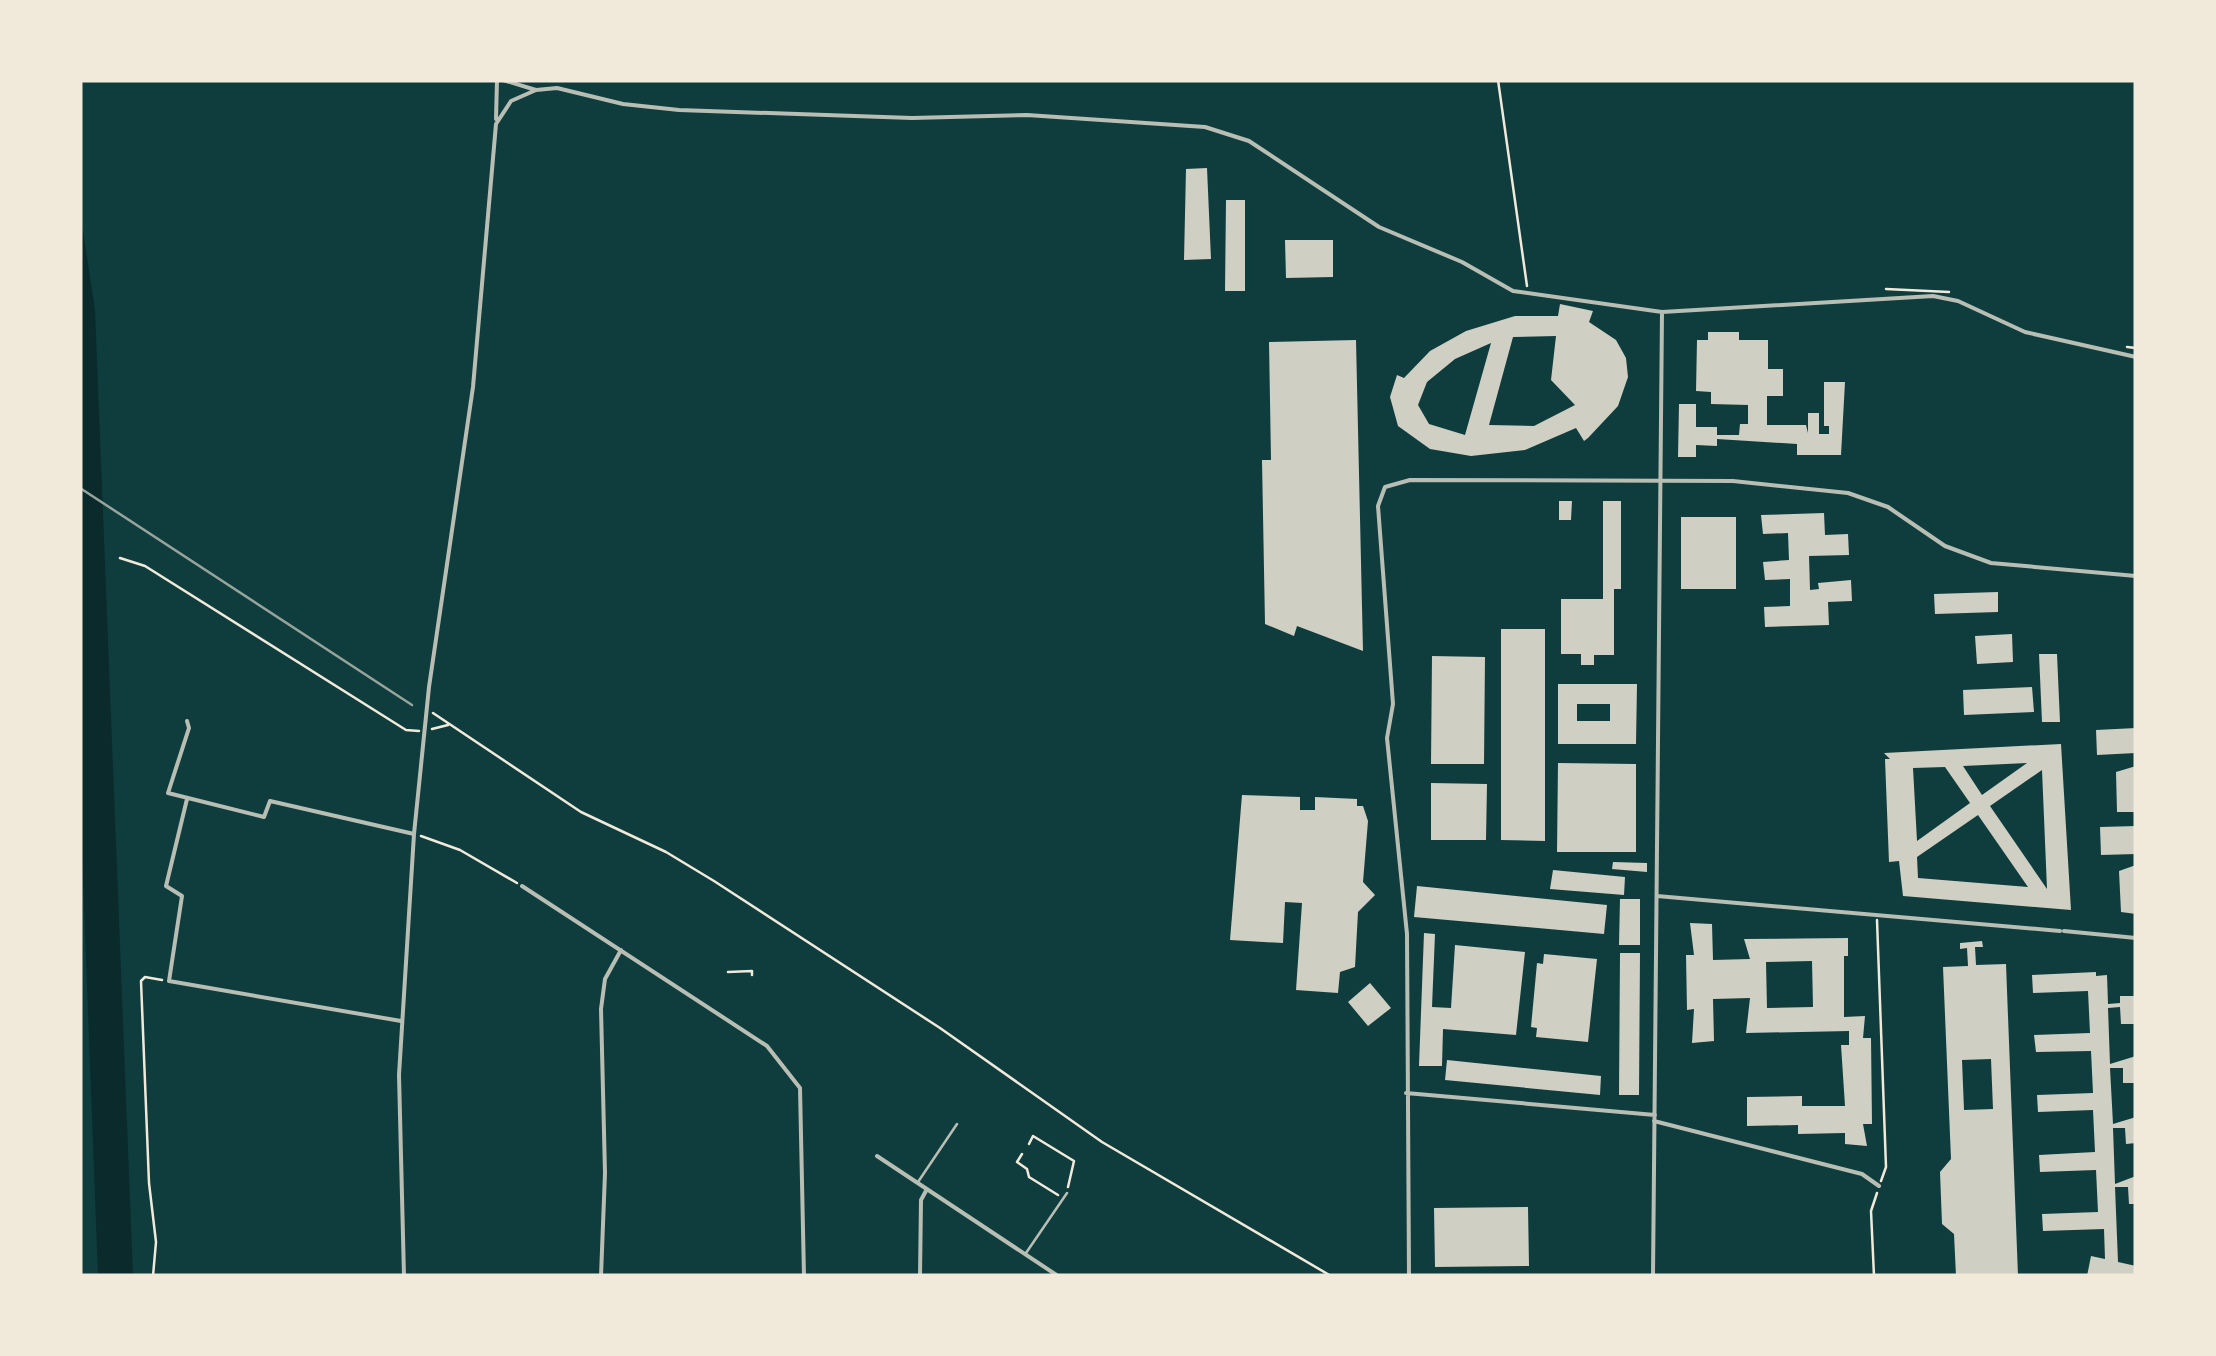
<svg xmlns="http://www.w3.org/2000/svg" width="2216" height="1356" font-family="Ubuntu,sans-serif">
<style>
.water{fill:#0a2a2b}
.building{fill:#cfcfc3;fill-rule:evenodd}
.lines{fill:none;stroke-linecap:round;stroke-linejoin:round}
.path{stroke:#f1e9da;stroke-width:2.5}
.service{stroke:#b8beb3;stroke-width:2.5}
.minor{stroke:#b8beb3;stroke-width:4}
.rail{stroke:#97a49c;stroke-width:2.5}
</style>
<rect width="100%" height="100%" fill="#0f3d3e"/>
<path class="water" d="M80,211L95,310L133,1276H98L80,800Z"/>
<path class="building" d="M1207,168L1211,259L1184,260L1186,169Z
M1226,200H1245V291H1225Z
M1285,240H1333V277L1286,278Z
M1560,304L1593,311L1589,322L1616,340L1626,358L1628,377L1618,406L1588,438L1584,441L1576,428L1525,450L1471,456L1430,449L1398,426L1390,397L1397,375L1404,378L1430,351L1466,331L1515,316H1558ZM1556,336L1551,380L1575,405L1534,426L1489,425L1513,337ZM1491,343L1465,435L1429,424L1418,405L1427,382L1455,359Z
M1708,332H1739V340H1768V369H1783V396H1767V425H1806L1808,433V413H1819V434H1829V426H1824V382H1845L1841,455H1797V444L1717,439V446L1696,445V457H1678L1679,404H1696V427H1717V435H1739L1740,424H1748V405L1711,404V392L1696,391L1697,340H1708Z
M1356,340L1363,651L1297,626L1294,636L1265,624L1262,460H1271L1269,342Z
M1559,501H1572L1571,520H1559Z
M1603,501H1621V589H1614V655H1594V665H1581V654H1561V599H1603Z
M1824,513L1825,535L1848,534L1849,555L1809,556L1810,590L1819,589L1818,583L1851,580L1852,601L1828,602L1829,625L1765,627L1764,607L1790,606V579L1765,580L1763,562L1789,560L1788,533L1763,534L1761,515Z
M1681,517H1736V589H1681Z
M1998,592V612L1935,614L1934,594Z
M1501,629H1545V841L1501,840Z
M2012,634L2013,662L1977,664L1975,636Z
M2039,654H2057L2060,722H2042Z
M1432,656L1485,657L1484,764H1431Z
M1558,684H1637L1636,744H1558ZM1577,704H1610V721H1577Z
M2032,687L2034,712L1964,715L1963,690Z
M2136,728V753L2097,755L2096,730Z
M2061,744L2071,910L1903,896L1899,861L1889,862L1885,759H1890L1884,753ZM2027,763L1982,795L1963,766ZM1945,767L1970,803L1917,841L1913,768ZM2042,770L2047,889L1990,806ZM1978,815L2028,887L1918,878L1917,857Z
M1558,763L1636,764V852H1557Z
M2136,766V812H2117L2116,772Z
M1431,783L1487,784L1486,840H1431Z
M1242,795L1300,797V810H1315V797L1357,799V806H1363L1368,821L1363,882L1375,895L1358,912L1355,967L1340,972L1338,993L1296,990L1302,903L1285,902L1283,943L1230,940Z
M2136,826V854L2101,855L2100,827Z
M1613,862L1647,863V872L1612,869Z
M2136,865V914L2121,912L2119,871Z
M1553,870L1625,877L1624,895L1550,889Z
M1417,886L1607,905L1604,934L1414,917Z
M1620,899H1640V945H1619Z
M1690,923L1712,924L1713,960L1750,959L1744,939L1848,938V956H1844V1017L1865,1016L1863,1038H1871L1872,1124H1863L1867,1146L1845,1144V1133L1798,1134V1125L1747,1126V1097L1802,1096V1106H1845L1841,1045H1849V1031L1746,1033L1750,998L1713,999L1714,1041L1692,1043L1694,1009L1687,1010L1686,955H1694ZM1812,961L1813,1007L1767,1008L1766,962Z
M1424,933L1435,934L1432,1007L1451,1008L1455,945L1525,952L1516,1035L1443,1029L1442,1066H1419Z
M1982,941L1983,947H1975L1976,965L2006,964L2018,1276H1956L1954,1234L1942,1224L1940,1172L1951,1159L1943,967L1968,966L1967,948L1960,949V943ZM1991,1059L1993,1109L1964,1110L1962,1060Z
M1620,953H1640L1639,1095H1619Z
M1544,954L1597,959L1588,1042L1536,1037L1537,1028L1531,1027L1537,963L1543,964Z
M2096,972V976L2107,975L2108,1004L2120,1003V996H2136V1024H2121L2120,1007L2108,1008L2110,1064L2136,1056V1083H2123V1068H2110L2113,1124L2136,1117V1143L2126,1144L2125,1128H2113L2115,1184L2136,1176V1204H2129L2128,1187H2115L2118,1262L2136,1266L2135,1276H2087L2091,1256L2105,1259L2104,1229L2043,1231L2042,1214L2098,1212L2096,1170L2040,1172L2039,1155L2095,1152L2093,1110L2038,1112L2037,1095L2093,1093L2091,1051L2036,1052L2034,1035L2090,1033L2088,991L2033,993L2032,975Z
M1370,983L1391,1008L1368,1026L1348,1002Z
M1447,1060L1601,1076L1600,1095L1445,1080Z
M1528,1207L1529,1266L1435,1267L1434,1208Z"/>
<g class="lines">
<path class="path" d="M1498,80L1527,286
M1886,289L1949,292
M2127,347L2136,348
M120,558L145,566L406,730L419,731
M433,713L581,812L666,852L714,881L940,1028L1102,1142L1331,1276
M432,729L448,725
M421,836L460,850L517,883
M1877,920L1886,1167L1881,1181
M728,972L752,971V975
M1029,1144L1033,1136L1074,1161L1068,1187
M1022,1154L1017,1162L1027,1169L1029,1177L1058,1195
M153,1276L156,1242L149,1183L141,981L145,977L162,980
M1874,1276L1871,1211L1877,1193"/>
<path class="service" d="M918,1182L957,1124
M1026,1253L1067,1193"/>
<path class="minor" d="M503,80L536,90L557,88L623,104L679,110L912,118L1027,115L1205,127L1249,141L1379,227L1462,262L1513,291L1662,312L1933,296L1958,301L2025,332L2136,357
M496,119L497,80
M187,721L189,728L168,793L264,817L270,801L414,834
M187,799L166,886L182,896L169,981L401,1021
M522,886L767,1046L800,1088L804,1276
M1657,896L2060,931
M2064,931L2136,938
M1406,1093L1655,1115
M1654,1121L1862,1174L1879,1186
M877,1156L1058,1276
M404,1276L399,1075L414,834L429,687L473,387L496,124L511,101L536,90
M601,1276L605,1173L601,1009L605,979L621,950
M920,1276L921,1200L927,1189
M1409,1276L1407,934L1387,738L1393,704L1378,506L1385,487L1410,480L1733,481L1848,493L1888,507L1945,546L1991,563L2136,576
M1653,1276L1662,312"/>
<path class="rail" d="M80,488L412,705"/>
</g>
<rect width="2216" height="1356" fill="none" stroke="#f1e9da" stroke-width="165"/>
</svg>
